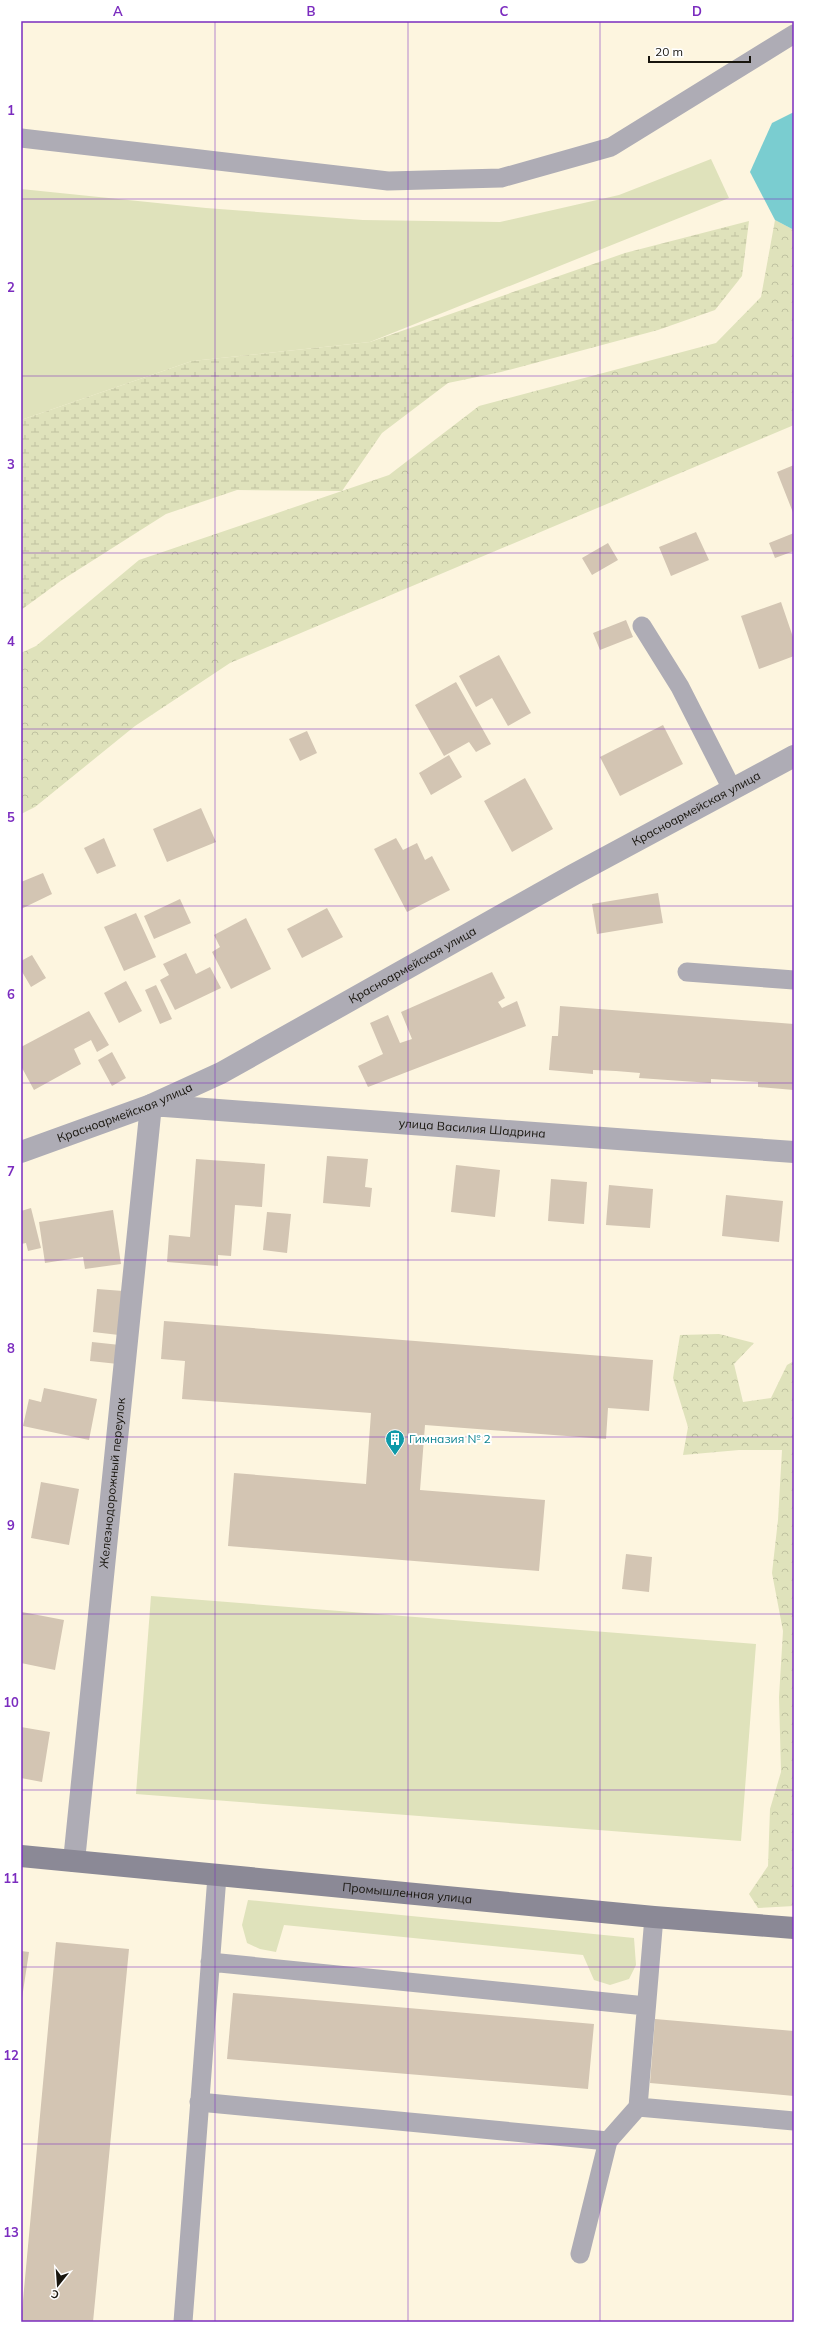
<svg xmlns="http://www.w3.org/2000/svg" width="815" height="2343" font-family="Mulish,sans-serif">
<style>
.green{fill:#dfe2bb}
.forest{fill:url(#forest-crowns)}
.wetland{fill:url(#wetland-marsh)}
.water{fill:#7acdd0}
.building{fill:#d3c5b3}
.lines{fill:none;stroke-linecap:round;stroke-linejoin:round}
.lane{stroke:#aeacb5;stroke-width:19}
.street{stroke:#aeacb5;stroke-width:22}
.secondary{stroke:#8b8996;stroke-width:22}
.grid{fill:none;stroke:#7b2cbf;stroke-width:1;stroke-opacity:0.55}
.labels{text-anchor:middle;stroke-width:4;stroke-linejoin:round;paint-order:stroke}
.street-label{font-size:12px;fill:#18150e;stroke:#fff}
.culture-label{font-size:12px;fill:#0d838f;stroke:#fff;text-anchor:start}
.neatline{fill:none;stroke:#7b2cbf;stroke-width:1.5}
.grid-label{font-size:13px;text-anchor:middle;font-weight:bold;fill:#7b2cbf}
</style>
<defs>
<pattern id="forest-crowns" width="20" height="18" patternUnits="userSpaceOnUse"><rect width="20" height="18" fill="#dfe2bb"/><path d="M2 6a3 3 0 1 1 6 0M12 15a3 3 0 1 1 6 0" fill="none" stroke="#bfc1a0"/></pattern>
<pattern id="wetland-marsh" width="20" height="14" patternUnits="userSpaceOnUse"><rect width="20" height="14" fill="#dfe2bb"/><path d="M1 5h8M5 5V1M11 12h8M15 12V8" fill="none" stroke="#bfc1a0"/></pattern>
</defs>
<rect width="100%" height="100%" fill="#fdf5df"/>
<path class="green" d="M711,159L729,198L370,342L192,361L21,420V189L206,208L363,220L500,222L619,195Z
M151,1596L756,1644L741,1841L136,1794Z
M248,1900L634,1938L636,1965L629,1979L610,1985L594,1980L583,1955L284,1925L276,1952L260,1949L247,1943L242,1925Z"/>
<path class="forest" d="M775,220L794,230V425L230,663L135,726L35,807L21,814V653L36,646L139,560L389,475L479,406L716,343L761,297Z
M719,1334L754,1343L734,1364L743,1402L771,1398L787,1365L794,1361V1906L758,1908L749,1894L768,1866L770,1809L781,1772L779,1697L783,1631L772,1573L778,1520L782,1450H739L683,1455L688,1427L673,1378L680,1335Z"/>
<path class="wetland" d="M749,221L742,276L715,310L658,330L501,372L448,383L382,433L342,491L237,490L166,514L62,580L21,610V420L192,361L370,342L625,253Z"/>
<path class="water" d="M794,112V230L775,220L750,172L772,123Z"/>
<path class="building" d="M794,465V515L777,472Z
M696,532L709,560L671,576L659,547Z
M794,533V551L775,558L769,543Z
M608,543L618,560L592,575L582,558Z
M781,602L794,640V656L759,669L741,616Z
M626,620L633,637L600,650L593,633Z
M499,655L531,713L508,726L492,698L476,707L459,676Z
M456,682L491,744L476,752L469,742L444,756L415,705Z
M663,725L683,764L620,796L600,757Z
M307,731L317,753L300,761L289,739Z
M449,755L462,777L431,795L419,773Z
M525,778L553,829L512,852L484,801Z
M201,808L216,842L167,862L153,829Z
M104,838L116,866L97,874L84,848Z
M396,838L403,850L417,843L425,860L432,856L450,890L407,912L374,849Z
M43,873L52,894L21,909V882Z
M658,893L663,923L597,934L592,904Z
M180,899L191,923L154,939L144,916Z
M327,908L343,937L302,958L287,929Z
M136,913L156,957L124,971L104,927Z
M246,918L271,969L231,989L212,952L220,947L214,935Z
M186,953L196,974L210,967L221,988L175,1010L160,980L169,975L163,964Z
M32,955L46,978L31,987L21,970V961Z
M492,972L505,998L498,1002L502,1008L517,1001L526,1026L368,1087L358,1066L383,1054L370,1023L388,1015L400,1043L412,1039L401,1012Z
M126,981L142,1011L119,1023L104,993Z
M156,985L172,1019L160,1024L145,990Z
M560,1006L794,1024V1090L758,1087V1082L711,1079V1083L639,1078L640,1073L616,1071L593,1070V1074L549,1070L552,1036H558Z
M89,1011L109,1045L97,1052L91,1040L74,1049L81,1064L34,1090L21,1066V1047Z
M112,1052L126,1078L112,1086L98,1060Z
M327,1156L368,1159L365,1187L372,1188L370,1207L323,1203Z
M196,1159L265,1164L262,1207L235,1205L231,1256L218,1255V1266L167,1262L169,1235L190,1237Z
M456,1165L500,1170L495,1217L451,1212Z
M551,1179L587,1182L584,1224L548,1221Z
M609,1185L653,1189L650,1228L606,1225Z
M726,1195L783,1201L779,1242L722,1236Z
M31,1208L41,1248L28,1251L26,1243L21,1244V1211Z
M113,1210L121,1264L85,1269L83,1257L45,1263L39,1222Z
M267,1212L291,1214L287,1253L263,1250Z
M97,1289L123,1291L119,1335L93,1332Z
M164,1321L653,1360L649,1411L608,1408L606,1439L425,1425L420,1490L545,1500L539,1571L228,1546L234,1473L366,1484L371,1413L182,1399L185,1361L161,1359Z
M92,1342L120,1345L118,1364L90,1361Z
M44,1388L97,1399L89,1440L23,1426L29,1399L41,1402Z
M41,1482L79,1489L69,1545L31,1538Z
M626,1554L652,1557L649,1592L622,1589Z
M22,1612L64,1620L55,1670L21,1663Z
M21,1727L50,1732L42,1782L21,1778Z
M56,1942L129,1949L93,2322H21Z
M21,1951L29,1952L22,1998H21Z
M233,1993L594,2024L588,2089L227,2059Z
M655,2019L794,2031V2096L650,2083Z"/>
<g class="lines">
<path class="lane" d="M21,138L388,181L501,178L611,147L794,34
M642,626L680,687L732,789
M687,972L794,980
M654,1917L638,2107L794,2121
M210,1962L646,2006
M199,2102L608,2141L638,2107
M580,2254L608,2141
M183,2322L217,1876"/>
<g class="street">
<path id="s1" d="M21,1152L151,1105L221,1073L573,875L794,756"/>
<path id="s2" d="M74,1861L151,1105L794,1152"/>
</g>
<path class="secondary" id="s3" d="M21,1856L654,1917L794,1928"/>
</g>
<path class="grid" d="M215,21V2322M408,21V2322M600,21V2322M21,199H794M21,376H794M21,553H794M21,729H794M21,906H794M21,1083H794M21,1260H794M21,1437H794M21,1614H794M21,1790H794M21,1967H794M21,2144H794"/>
<defs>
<symbol id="building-pin" viewBox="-11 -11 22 30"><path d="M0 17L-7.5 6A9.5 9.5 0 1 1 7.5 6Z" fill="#0f9aa8" stroke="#fff"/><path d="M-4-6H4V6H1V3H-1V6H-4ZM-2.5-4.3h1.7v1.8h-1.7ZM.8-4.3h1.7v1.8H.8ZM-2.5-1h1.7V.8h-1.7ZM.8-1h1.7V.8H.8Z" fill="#fff"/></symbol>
</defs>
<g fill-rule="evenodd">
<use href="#building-pin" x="384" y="1428" width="22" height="30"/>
</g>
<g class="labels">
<g class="street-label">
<text dy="4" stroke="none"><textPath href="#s1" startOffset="759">Красноармейская улица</textPath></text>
<text dy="4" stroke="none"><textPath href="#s1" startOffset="435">Красноармейская улица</textPath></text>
<text dy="4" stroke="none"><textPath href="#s1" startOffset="111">Красноармейская улица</textPath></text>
<text dy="4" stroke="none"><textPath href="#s2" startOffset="1082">улица Василия Шадрина</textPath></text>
<text dy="4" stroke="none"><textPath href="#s2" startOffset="380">Железнодорожный переулок</textPath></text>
<text dy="4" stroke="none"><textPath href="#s3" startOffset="388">Промышленная улица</textPath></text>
</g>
<g class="culture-label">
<text x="409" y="1443">Гимназия № 2</text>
</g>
</g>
<rect width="815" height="2343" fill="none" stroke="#ffffff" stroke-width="44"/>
<g transform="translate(58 2285) rotate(197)" stroke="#ffffff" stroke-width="3" paint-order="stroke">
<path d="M0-3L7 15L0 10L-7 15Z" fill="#18150e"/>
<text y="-6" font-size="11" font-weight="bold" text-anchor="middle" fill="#18150e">С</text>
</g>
<path d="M649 56v6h101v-6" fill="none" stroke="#18150e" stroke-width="2"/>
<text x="655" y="56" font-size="12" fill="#18150e" stroke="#ffffff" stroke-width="3" paint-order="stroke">20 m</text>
<rect x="22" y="22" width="771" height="2299" class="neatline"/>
<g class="grid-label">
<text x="118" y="16">A</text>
<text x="311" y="16">B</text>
<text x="504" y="16">C</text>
<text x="697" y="16">D</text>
<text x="11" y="115">1</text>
<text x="11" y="292">2</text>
<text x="11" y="469">3</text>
<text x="11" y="646">4</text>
<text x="11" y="822">5</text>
<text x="11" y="999">6</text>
<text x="11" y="1176">7</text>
<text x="11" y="1353">8</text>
<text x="11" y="1530">9</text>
<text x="11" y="1707">10</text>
<text x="11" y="1883">11</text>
<text x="11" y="2060">12</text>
<text x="11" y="2237">13</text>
</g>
</svg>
